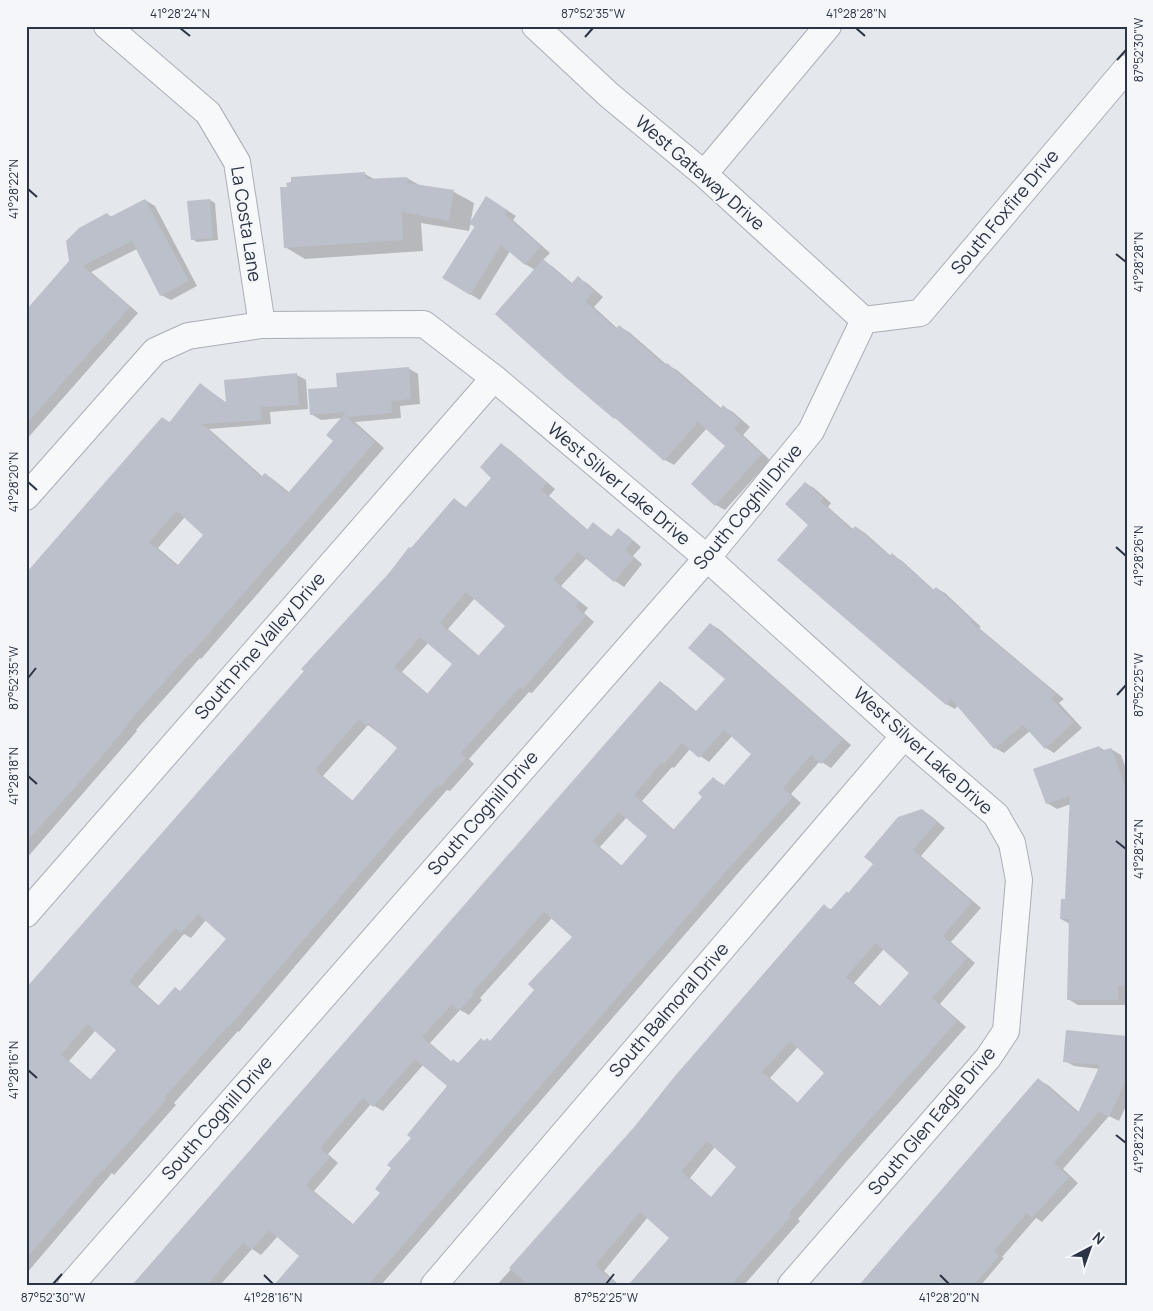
<svg xmlns="http://www.w3.org/2000/svg" width="1153" height="1311" font-family="Manrope,sans-serif">
<style>
.shadow{fill:#0003;fill-rule:evenodd}
.building{fill:#bbc0ca;fill-rule:evenodd}
.lines{fill:none;stroke-linecap:round;stroke-linejoin:round}
.street-casing{stroke:#a9aeb7;stroke-width:28}
.street{stroke:#f7f8fa;stroke-width:26}
.ticks{fill:none;stroke:#2b3445;stroke-width:2}
.labels{text-anchor:middle;stroke-width:4;stroke-linejoin:round;paint-order:stroke}
.street-label{font-size:18px;fill:#2b3445;stroke:#f4f6f9}
.neatline{fill:none;stroke:#2b3445;stroke-width:2}
.ticks-label{font-size:12px;text-anchor:middle;fill:#2b3445}
</style>
<rect width="100%" height="100%" fill="#e4e7ec"/>
<path class="shadow" d="M365,174L376,180L407,178L421,186L454,192L474,203L469,231L421,223L423,251L305,259L285,247Z
M145,200L155,206L197,286L171,300L161,295L137,249L91,272L138,313L26,440V312L70,261L107,214L112,217Z
M210,200L215,203L218,240L197,242L192,239L189,202Z
M496,203L516,216L513,220L550,253L543,260L552,266L573,284L578,278L587,283L603,297L594,307L618,329L620,327L629,332L667,365L677,370L722,409L724,407L733,412L750,427L743,435L770,460L725,510L716,505L727,446L707,428L674,465L665,460L535,270L525,264L510,251L480,300L470,294L475,227L470,224Z
M408,368L418,374L420,404L400,406L401,418L355,422L384,448L201,659L200,658L136,730L137,731L26,859V733L163,418L171,423L201,385L227,403L297,375L306,380L308,409L270,412L271,424L209,429L263,477L265,474L274,480L290,493L334,441L342,418L321,420L311,414L338,388ZM185,517L205,535L179,566L158,548Z
M501,445L510,450L555,489L549,496L588,530L593,524L612,537L618,530L627,535L641,547L633,556L642,564L624,587L615,581L587,558L561,586L588,608L584,613L594,622L532,693L529,692L469,759L474,764L450,791L447,790L405,837L239,1032L238,1031L174,1103L176,1105L114,1175L112,1173L26,1274V990L455,500L467,508L493,477ZM475,598L506,626L479,656L448,629ZM429,642L454,664L428,694L402,672ZM368,725L399,748L353,801L323,776ZM206,920L228,939L181,992L159,1006L138,987L184,934L191,938ZM96,1030L118,1050L91,1080L69,1061Z
M805,483L814,488L831,503L828,507L854,530L856,527L865,533L891,556L901,560L934,590L936,588L945,593L981,627L979,628L1064,699L1059,703L1082,728L1054,753L1046,748L1030,731L1004,753L995,748L958,705L955,709L946,704L810,525Z
M710,624L719,629L851,745L831,768L820,761L791,794L801,803L739,872L381,1285H292L301,1256L278,1236L261,1255L252,1249L222,1283L224,1285H139L660,682L669,688L697,712L727,679ZM732,736L753,754L725,786L713,778L704,797L674,830L642,801L672,767L674,768L690,749L709,762ZM627,817L649,836L622,866L600,847ZM552,918L574,937L536,990L491,1042H485L481,1039L459,1064L452,1062L430,1043L460,1010L469,1015L482,1000L480,998ZM423,1065L449,1086L413,1138L382,1193L354,1225L314,1191L338,1163L328,1154L371,1104L383,1111Z
M1099,747L1106,751L1111,749L1121,755L1127,771V1005H1078L1068,999L1070,924L1061,919L1066,901L1071,804L1057,809L1047,803Z
M922,810L931,816L945,828L921,856L981,908L951,942L975,963L940,1004L966,1027L847,1161L798,1219L800,1221L744,1285H630L671,1237L648,1217L604,1271L619,1285H497L636,1127L824,906L832,910L849,894ZM884,949L911,973L881,1007L854,983ZM798,1047L826,1073L798,1103L770,1078ZM715,1147L738,1167L712,1198L690,1178Z
M1127,1038V1104L1119,1121L1109,1116L1063,1169L1078,1183L1042,1222L1036,1218L1002,1257L1004,1258L981,1285H860L1038,1080L1048,1085L1080,1113L1100,1069L1074,1066L1065,1061Z"/>
<path class="building" d="M365,172L366,179L407,177L408,183L454,190L449,221L402,212L403,240L284,248L280,187H287L286,183L291,182V177Z
M486,196L507,210L504,214L541,246L525,265L501,245L470,295L442,278L475,226L469,224Z
M145,199L189,281L160,296L132,241L83,266L130,307L26,424V310L69,261L66,241L79,228L107,213L110,217Z
M210,199L213,238L191,240L187,201Z
M543,259L571,284L578,276L594,291L585,301L616,329L619,325L665,365L667,363L720,409L723,405L741,421L734,429L762,454L715,506L691,484L725,446L698,422L664,461L615,418L614,419L566,378L495,314Z
M409,367L411,399L391,401L392,413L347,417L375,442L191,654L190,653L127,724L128,725L87,774L26,842V573L162,417L169,423L200,383L226,403L224,380L297,373L299,405L261,407L262,420L202,424L261,477L265,473L288,493L333,441L326,435L346,412L310,415L308,389L337,387L336,373ZM177,511L203,535L177,566L149,542Z
M501,443L547,483L541,490L587,530L593,522L611,537L618,528L633,541L625,550L634,558L614,582L578,552L553,580L580,602L575,607L586,616L523,689L520,687L461,753L466,758L440,787L438,785L396,832L229,1027L228,1026L165,1097L167,1099L104,1170L103,1169L26,1259V988L304,671L301,669L389,573L409,547L411,548L454,498L465,508L491,478L480,467ZM466,592L505,626L478,656L440,623ZM420,637L452,664L427,694L394,667ZM359,719L366,725L368,723L397,748L352,801L315,770ZM198,914L226,939L180,991L175,987L158,1006L129,981L175,928L181,933ZM87,1024L116,1050L90,1080L61,1055Z
M805,482L823,498L820,501L852,530L855,526L890,556L892,553L933,590L936,587L973,621L971,622L1056,694L1051,698L1074,722L1045,749L1023,725L994,749L951,699L946,705L777,560L808,525L785,504Z
M710,623L843,739L821,764L811,755L783,788L793,797L730,867L436,1207L368,1285H274L299,1256L269,1230L252,1250L243,1243L207,1285H132L660,681L695,712L725,679L688,648ZM724,730L751,754L723,786L713,777L698,793L702,797L673,830L634,795L662,762L664,764L682,743L699,758ZM619,812L647,836L621,866L592,841ZM544,912L572,937L528,984L534,990L490,1041L487,1038L484,1041L481,1038L458,1063L453,1059L451,1062L422,1037L452,1004L459,1011L474,994L472,993ZM415,1059L447,1086L407,1135L411,1138L387,1165L391,1168L375,1189L380,1193L352,1225L306,1185L330,1157L320,1148L363,1098L373,1107Z
M1099,746L1101,751L1111,748L1127,790V986H1118V1000H1067L1069,919H1060L1061,899H1065L1070,796L1046,804L1033,769Z
M922,809L937,822L913,850L972,902L943,936L967,958L932,998L957,1021L838,1156L789,1213L792,1215L731,1285H628L669,1238L640,1212L595,1265L618,1285H528L509,1268L635,1126L675,1076L824,904L830,910L847,891L848,893L873,864L864,857L898,817ZM876,943L909,973L879,1007L846,977ZM790,1041L824,1073L797,1103L762,1072ZM707,1141L736,1167L711,1197L681,1172Z
M1066,1030L1127,1036V1078L1109,1117L1099,1112L1054,1163L1069,1177L1032,1218L1027,1213L994,1251L999,1256L974,1285H859L1038,1078L1078,1113L1100,1065L1063,1062Z"/>
<g class="lines">
<defs>
<path id="street" d="M107,26L208,113L237,162L262,325
M535,26L609,95L704,174L864,320
M704,174L828,26
M864,320L920,313L1127,68
M26,497L155,351L188,336L262,325L424,324L494,378L707,558L904,736L996,815L1012,843L1019,880L1006,1031L988,1058L791,1285
M26,914L494,378
M71,1285L707,558L811,431L864,320
M434,1285L904,736"/>
</defs>
<use href="#street" class="street-casing"/>
<use href="#street" class="street"/>
</g>
<path class="ticks" d="M180,28L190,36M856,28L865,36M585,37L593,28M1117,60L1126,50M28,189L37,197M1116,254L1126,262M28,482L37,490M1116,547L1126,556M28,678L36,668M1117,695L1126,685M28,776L37,784M1116,841L1126,849M28,1070L37,1078M1116,1135L1126,1143M264,1275L273,1284M940,1275L949,1284M53,1284L62,1274M606,1284L614,1274"/>
<g class="labels">
<g class="street-label">
<text transform="translate(700 173) rotate(41)" y="6">West Gateway Drive</text>
<text transform="translate(1005 212) rotate(-50)" y="6">South Foxfire Drive</text>
<text transform="translate(246 224) rotate(81)" y="6">La Costa Lane</text>
<text transform="translate(619 484) rotate(40)" y="6">West Silver Lake Drive</text>
<text transform="translate(748 507) rotate(-50)" y="6">South Coghill Drive</text>
<text transform="translate(260 646) rotate(-49)" y="6">South Pine Valley Drive</text>
<text transform="translate(923 751) rotate(42)" y="6">West Silver Lake Drive</text>
<text transform="translate(483 813) rotate(-49)" y="6">South Coghill Drive</text>
<text transform="translate(669 1010) rotate(-49)" y="6">South Balmoral Drive</text>
<text transform="translate(217 1118) rotate(-49)" y="6">South Coghill Drive</text>
<text transform="translate(932 1121) rotate(-50)" y="6">South Glen Eagle Drive</text>
</g>
</g>
<rect width="1153" height="1311" fill="none" stroke="#f4f6f9" stroke-width="55"/>
<g transform="translate(1090 1248) rotate(41)" stroke="#f4f6f9" stroke-width="4" paint-order="stroke">
<path d="M0-4L9 19L0 12L-9 19Z" fill="#2b3445"/>
<text y="-8" font-size="14" font-weight="bold" text-anchor="middle" fill="#2b3445">N</text>
</g>
<rect x="28" y="28" width="1098" height="1256" class="neatline"/>
<g class="ticks-label">
<text x="180" y="18">41°28'24"N</text>
<text x="593" y="18">87°52'35"W</text>
<text x="856" y="18">41°28'28"N</text>
<text transform="translate(1139 50) rotate(-90)" y="4">87°52'30"W</text>
<text transform="translate(14 189) rotate(-90)" y="4">41°28'22"N</text>
<text transform="translate(1139 262) rotate(-90)" y="4">41°28'28"N</text>
<text transform="translate(14 482) rotate(-90)" y="4">41°28'20"N</text>
<text transform="translate(1139 556) rotate(-90)" y="4">41°28'26"N</text>
<text transform="translate(14 678) rotate(-90)" y="4">87°52'35"W</text>
<text transform="translate(1139 685) rotate(-90)" y="4">87°52'25"W</text>
<text transform="translate(14 776) rotate(-90)" y="4">41°28'18"N</text>
<text transform="translate(1139 849) rotate(-90)" y="4">41°28'24"N</text>
<text transform="translate(14 1070) rotate(-90)" y="4">41°28'16"N</text>
<text transform="translate(1139 1143) rotate(-90)" y="4">41°28'22"N</text>
<text x="53" y="1302">87°52'30"W</text>
<text x="273" y="1302">41°28'16"N</text>
<text x="606" y="1302">87°52'25"W</text>
<text x="949" y="1302">41°28'20"N</text>
</g>
</svg>
